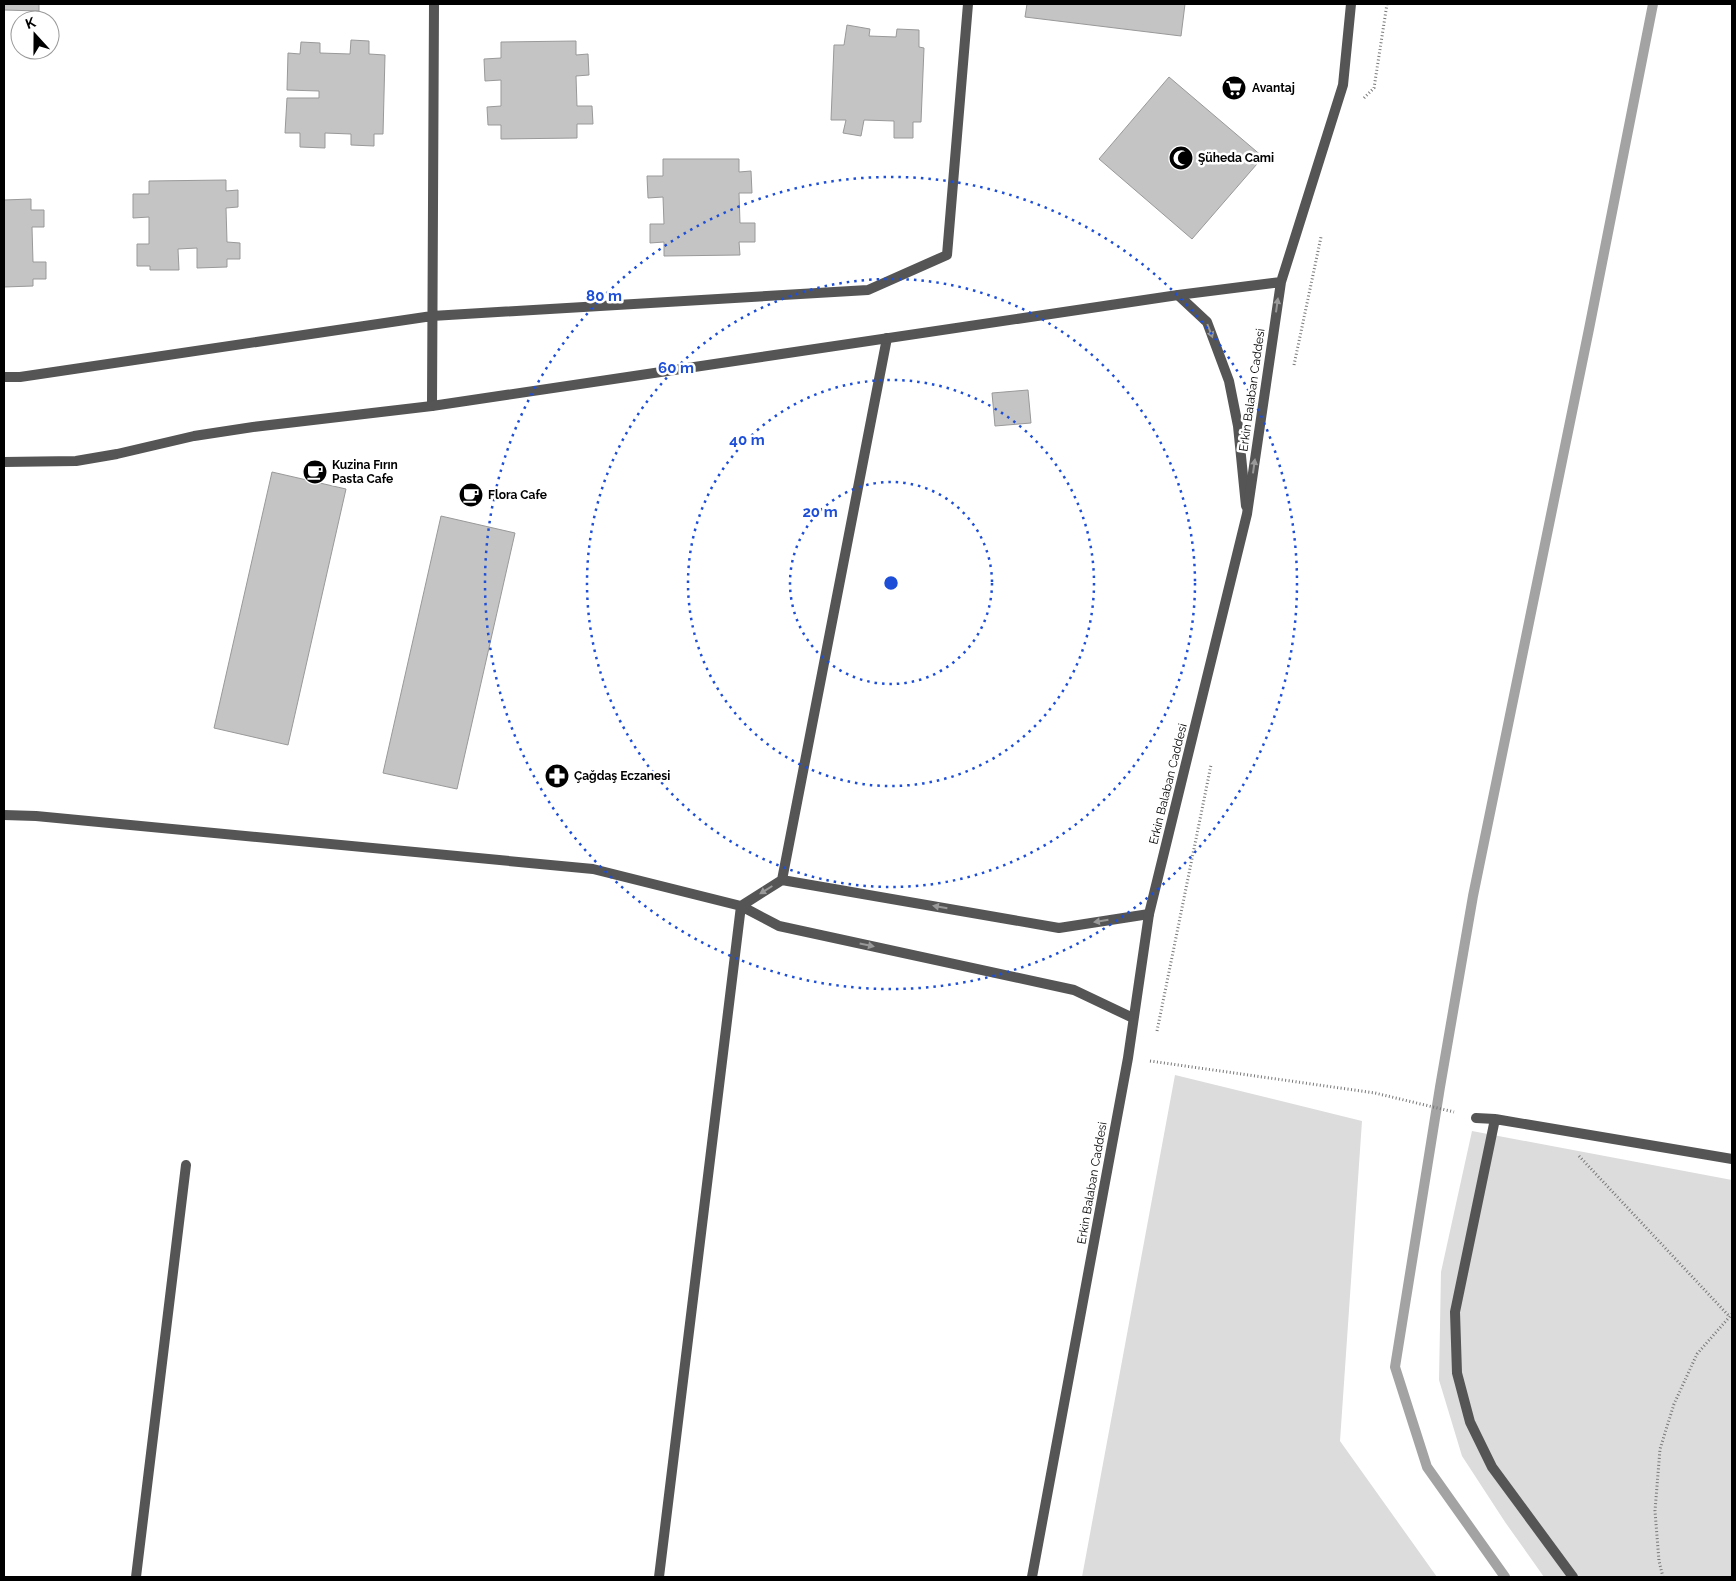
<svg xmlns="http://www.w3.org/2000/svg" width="1736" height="1581" font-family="Raleway,sans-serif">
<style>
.green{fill:#dcdcdc}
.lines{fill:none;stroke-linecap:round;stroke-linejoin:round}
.stream{stroke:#a3a3a3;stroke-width:10}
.building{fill:#c4c4c4;stroke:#999}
.path{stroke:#777;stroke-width:3;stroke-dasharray:1 2.5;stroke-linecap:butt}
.service{stroke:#555;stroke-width:10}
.minor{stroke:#555;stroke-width:10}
.tertiary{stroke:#555;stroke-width:10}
.oneway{fill:#999}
.ring{fill:none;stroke:#1d4ed8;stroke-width:2.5;stroke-dasharray:2.5 5}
.labels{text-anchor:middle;stroke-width:5;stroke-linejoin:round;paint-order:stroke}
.poi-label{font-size:12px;font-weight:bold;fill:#000;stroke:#fff;text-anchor:start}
.street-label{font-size:12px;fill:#000;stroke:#fff}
.centre{fill:#1d4ed8;stroke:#fff;stroke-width:2.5}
.ring-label{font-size:15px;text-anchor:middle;font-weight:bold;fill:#1d4ed8;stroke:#fff;stroke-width:5;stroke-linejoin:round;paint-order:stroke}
</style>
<rect width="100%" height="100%" fill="#fff"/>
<path class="green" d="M1175,1075L1362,1121L1340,1441L1437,1577H1082Z
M1472,1131L1732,1180V1577H1544L1505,1522L1462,1456L1439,1380L1441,1272Z"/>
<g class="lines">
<path class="stream" d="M1505,1577L1427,1467L1395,1367L1440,1087L1473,896L1589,329L1653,4"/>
</g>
<path class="building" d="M4,4H39V11L4,10Z
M1027,4H1185L1181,36L1025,17Z
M847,25L870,29L869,36L896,37L897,29L919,30V47L924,48L921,122H913V138H894V121L864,120L861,136L843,133L846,120H831L834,45H844Z
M351,40L369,41V54L385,55L383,134H374V146L351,145V134L325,133V148L300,147V133H285L287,98H319V91L287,90L288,53L300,54L301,42L320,43V53L350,54Z
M576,41V55L588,54L589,75L576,76L577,106H592L593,124H577V138L501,139V125H488L487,107L501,106V80L485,81L484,59L501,58V42Z
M1169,77L1263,157L1192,239L1099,159Z
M663,159H739V172L751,171L752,193H739L740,223H755V242H739L740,255L664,256V242L650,243V224H664L663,197L648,198L647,176H663Z
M226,180V191L238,190V207L226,208L227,242L240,243V259H227V267L197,268V248L178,249L179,270H150V266H137V244H149V217L133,218V194H149V181Z
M31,199V210H44V227H32L33,262H46V279H33V286L4,287V200Z
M1028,390L1031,423L995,426L992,393Z
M272,472L346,489L288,745L214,728Z
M441,516L515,533L457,789L383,773Z"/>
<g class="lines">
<path class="path" d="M1364,98L1374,88L1387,4
M1294,365L1321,237
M1157,1031L1211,765
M1150,1061L1375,1093L1454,1112
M1579,1156L1729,1316
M1663,1577L1659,1561L1655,1511L1660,1449L1674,1404L1697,1354L1732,1314"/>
<path class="service" d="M1476,1118L1495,1119L1732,1159
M1495,1119L1455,1312L1457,1373L1470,1422L1492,1467L1573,1577"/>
<path class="minor" d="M1178,295L1207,322L1229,381L1238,426L1246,506
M4,377H20L432,316L868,290L947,255L968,4
M432,406L434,4
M4,815L36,816L593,869L741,906L659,1577
M782,880L887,338
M1133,1018L1074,990L779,926L741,906L782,880L1059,928L1149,914
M136,1577L186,1165"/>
<path class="tertiary" d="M4,462L76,461L117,454L194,436L253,427L432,406L1178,295L1281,282
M1032,1577L1128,1058L1149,914L1247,514L1281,282L1343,85L1351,4"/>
</g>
<defs><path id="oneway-solid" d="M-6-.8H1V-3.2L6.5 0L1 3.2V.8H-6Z" transform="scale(1.25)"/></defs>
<g class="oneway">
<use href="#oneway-solid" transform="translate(1277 305) rotate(-82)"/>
<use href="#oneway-solid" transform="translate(1210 331) rotate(69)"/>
<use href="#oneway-solid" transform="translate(1254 466) rotate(-82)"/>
<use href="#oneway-solid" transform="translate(766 890) rotate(148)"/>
<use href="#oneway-solid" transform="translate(940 907) rotate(-170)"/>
<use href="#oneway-solid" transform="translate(1101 921) rotate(171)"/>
<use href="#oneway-solid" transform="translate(867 945) rotate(12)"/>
</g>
<g class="ring">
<circle cx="891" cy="583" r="101"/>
<circle cx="891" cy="583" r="203"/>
<circle cx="891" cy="583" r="304"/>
<circle cx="891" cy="583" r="406"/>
</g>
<defs>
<symbol id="supermarket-disc" viewBox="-11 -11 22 22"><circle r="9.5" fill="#000" stroke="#fff"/><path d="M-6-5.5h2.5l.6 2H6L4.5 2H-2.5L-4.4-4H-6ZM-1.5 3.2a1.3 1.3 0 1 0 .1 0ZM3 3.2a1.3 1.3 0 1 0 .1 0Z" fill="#fff"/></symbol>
<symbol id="mosque-disc" viewBox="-11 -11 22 22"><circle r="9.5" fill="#000" stroke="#fff"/><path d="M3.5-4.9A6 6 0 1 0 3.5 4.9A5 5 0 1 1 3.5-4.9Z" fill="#fff"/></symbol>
<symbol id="cafe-disc" viewBox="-11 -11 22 22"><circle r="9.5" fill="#000" stroke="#fff"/><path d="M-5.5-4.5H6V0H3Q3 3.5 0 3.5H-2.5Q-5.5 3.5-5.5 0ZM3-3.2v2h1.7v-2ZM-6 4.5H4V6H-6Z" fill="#fff"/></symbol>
<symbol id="pharmacy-disc" viewBox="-11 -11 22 22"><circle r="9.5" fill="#000" stroke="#fff"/><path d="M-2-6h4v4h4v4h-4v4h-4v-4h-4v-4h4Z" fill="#fff"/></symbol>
</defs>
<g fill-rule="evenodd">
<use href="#supermarket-disc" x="1220" y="74" width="28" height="28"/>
<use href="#mosque-disc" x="1167" y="144" width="28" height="28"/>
<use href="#cafe-disc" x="301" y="458" width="28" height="28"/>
<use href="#cafe-disc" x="457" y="481" width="28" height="28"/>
<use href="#pharmacy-disc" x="543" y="762" width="28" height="28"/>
</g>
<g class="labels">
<g class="poi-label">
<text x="1252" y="92">Avantaj</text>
<text x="1198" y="162">Şüheda Cami</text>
<text x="332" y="469">Kuzina Fırın<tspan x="332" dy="14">Pasta Cafe</tspan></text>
<text x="488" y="499">Flora Cafe</text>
<text x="574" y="780">Çağdaş Eczanesi</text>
</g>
<g class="street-label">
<text transform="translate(1252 390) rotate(-82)" y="4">Erkin Balaban Caddesi</text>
<text transform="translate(1168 784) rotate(-76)" y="4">Erkin Balaban Caddesi</text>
<text transform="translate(1092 1183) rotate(-80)" y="4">Erkin Balaban Caddesi</text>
</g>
</g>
<circle cx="891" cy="583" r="8" class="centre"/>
<g class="ring-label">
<text x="604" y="301">80 m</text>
<text x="676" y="373">60 m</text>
<text x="747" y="445">40 m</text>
<text x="820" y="517">20 m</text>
</g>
<rect width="1736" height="1581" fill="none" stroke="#000000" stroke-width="10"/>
<g transform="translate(35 35) rotate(339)"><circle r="24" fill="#ffffff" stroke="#999999"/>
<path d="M0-4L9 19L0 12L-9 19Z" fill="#000000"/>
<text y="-8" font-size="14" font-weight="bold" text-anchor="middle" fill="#000000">K</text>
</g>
</svg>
